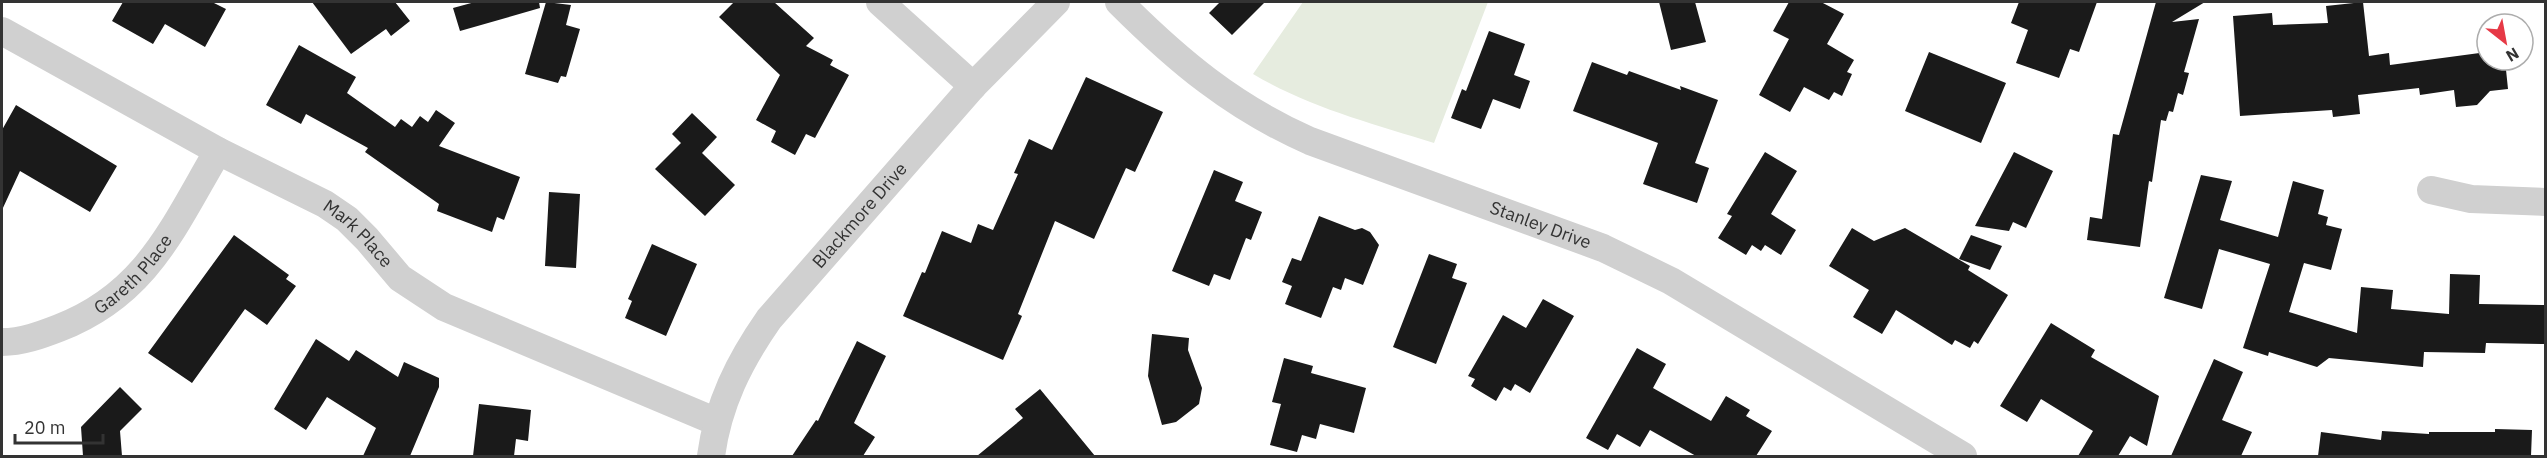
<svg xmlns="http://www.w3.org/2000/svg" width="2547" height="458" font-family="'IBM Plex Sans',sans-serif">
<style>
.green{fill:#e6ecdf}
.building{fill:#1a1a1a}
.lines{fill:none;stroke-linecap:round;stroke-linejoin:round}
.street{stroke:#d0d0d0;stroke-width:28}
.labels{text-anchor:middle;stroke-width:6;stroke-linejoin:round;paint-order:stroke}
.street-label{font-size:18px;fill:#333;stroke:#fff}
</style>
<rect width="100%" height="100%" fill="#fff"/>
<path class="green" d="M1303,2H1488L1434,143C1373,124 1308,107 1253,74Z"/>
<path class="building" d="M123,2H212L226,9L205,47L165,24L153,44L112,21Z
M312,2H395L410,21L391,36L386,29L351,54Z
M475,2H539L540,8L460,31L453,8Z
M546,2L571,5L566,25L580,29L566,77L561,76L558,83L525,74Z
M734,2H774L814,38L806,46L833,60L830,65L849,75L815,138L806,134L795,155L771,142L776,131L756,120L780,75L719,17Z
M1220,2H1265L1232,35L1209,13Z
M1659,2H1695L1706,42L1671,50Z
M1789,2H1821L1844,14L1827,44L1854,60L1847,72L1852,74L1842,96L1834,92L1829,100L1804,87L1790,112L1759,95L1789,39L1773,31Z
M2019,2H2097L2079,52L2070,49L2059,78L2016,63L2028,30L2011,23Z
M2156,2H2205L2172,22L2199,19L2184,72L2189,73L2183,95L2178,93L2173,112L2169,111L2166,121L2161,120L2152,182L2149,181L2140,247L2087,240L2090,217L2102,219L2113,134L2119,135Z
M2363,2L2369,56L2389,53L2390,65L2487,52V60H2505L2508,89L2490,91L2477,105L2456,107L2454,90L2420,95L2419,88L2358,95L2360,114L2333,117L2332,110L2240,116L2233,16L2272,13L2273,25L2328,23L2326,6Z
M1489,31L1525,44L1514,75L1530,81L1520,109L1493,99L1481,129L1451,118L1462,89L1466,91Z
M299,45L356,77L347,93L395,127L401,119L412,127L420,116L428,122L436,110L455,123L439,146L520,177L504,220L497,217L492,232L437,211L439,204L365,152L368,148L306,114L301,124L266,105Z
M1929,52L2006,83L1981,143L1905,111Z
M1592,62L1627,75L1629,71L1681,90L1680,86L1718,100L1695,163L1709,168L1697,203L1643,184L1658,143L1573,111Z
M1086,77L1163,112L1135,172L1126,168L1094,239L1055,221L1018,314L1022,316L1003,360L903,316L922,272L925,273L942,231L971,243L978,224L993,230L1018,174L1014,173L1029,139L1052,150Z
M16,105L117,166L90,212L20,171L2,210V130Z
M692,113L717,137L702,153L735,185L705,216L655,169L681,143L672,134Z
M1765,152L1797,171L1771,214L1796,230L1781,255L1765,245L1761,251L1752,245L1746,255L1718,238L1732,216L1727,214Z
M2014,152L2053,171L2026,228L2013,222L2009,231L1975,226Z
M1214,170L1243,182L1235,201L1262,212L1251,240L1246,238L1230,280L1214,274L1209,286L1172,271Z
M2201,175L2232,181L2220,220L2278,237L2293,181L2324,190L2318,214L2328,217L2326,225L2342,229L2331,270L2304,263L2289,312L2357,333L2361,287L2393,290L2391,309L2449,314L2450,274L2480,275L2479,304L2546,305V344L2486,343L2485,353L2424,352L2423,367L2329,358L2317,367L2269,352L2268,356L2243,348L2270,264L2219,249L2202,309L2164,298Z
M549,192L580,194L576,268L545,266Z
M1319,216L1355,230L1362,228L1370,232L1379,245L1363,285L1345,278L1341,290L1333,287L1321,318L1285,304L1292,286L1282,282L1292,258L1301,261Z
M1852,228L1874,241L1905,228L1970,266L1968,270L2008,295L1978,344L1974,341L1970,348L1955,340L1952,345L1896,310L1882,334L1853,317L1869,290L1829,266Z
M234,235L289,275L286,279L296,286L267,325L245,309L192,383L148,353Z
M1971,235L2002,246L1990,270L1959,259Z
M652,244L697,264L666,336L625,318L632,301L628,299Z
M1429,254L1457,264L1452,278L1467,283L1436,364L1393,347Z
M1543,299L1574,316L1530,393L1515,384L1511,391L1504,387L1496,401L1471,386L1475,379L1468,376L1503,315L1526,328Z
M2051,323L2095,350L2091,357L2159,396L2147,446L2130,436L2118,456H2078L2093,431L2041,399L2027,422L2000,406Z
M1152,334L1189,338L1188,350L1202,388L1199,404L1176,422L1162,425L1148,376Z
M316,339L349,361L356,350L398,377L404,362L439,378V387L410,456H363L376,428L327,397L306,430L274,409Z
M857,341L886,356L854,423L875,437L863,456H792L816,420L818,421Z
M1637,348L1666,364L1653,388L1711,421L1726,396L1750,410L1746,416L1772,431L1756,456H1696L1650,430L1640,447L1617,434L1608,450L1586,438Z
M1284,358L1313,366L1311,373L1366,388L1354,433L1320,424L1316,439L1302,435L1297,452L1270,445L1281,404L1272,402Z
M2214,359L2243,372L2222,420L2252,432L2241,456H2171Z
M120,387L142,409L120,431L122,456H83L81,427Z
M1040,389L1095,456H977L1023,418L1015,409Z
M479,404L531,410L528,441L516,439L514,456H473Z
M2495,429L2532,430L2531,456H2318L2321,432L2381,440L2382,431L2429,434V432H2495Z"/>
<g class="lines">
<g class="street">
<path d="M880,2L973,86"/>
<path id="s1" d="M1119,2C1178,61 1233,107 1310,141L1603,248L1671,281L1963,456"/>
<path id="s2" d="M2,31L218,151L325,204L347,219L367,239L400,278L444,307L717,422"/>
<path d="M2431,190L2471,199L2546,202"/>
<path id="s3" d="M2,342C22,342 41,335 59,328C147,294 173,227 218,151"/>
<path id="s4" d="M711,456C718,404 739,362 769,319L973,86L1056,2"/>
</g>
</g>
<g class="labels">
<g class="street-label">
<text dy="6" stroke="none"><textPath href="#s4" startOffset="288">Blackmore Drive</textPath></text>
<text dy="6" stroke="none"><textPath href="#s1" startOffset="483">Stanley Drive</textPath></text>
<text dy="6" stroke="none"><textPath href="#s2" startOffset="411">Mark Place</textPath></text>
<text dy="6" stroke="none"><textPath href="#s3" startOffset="152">Gareth Place</textPath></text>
</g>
</g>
<rect width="2547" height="458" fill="none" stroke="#333333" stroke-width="6"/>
<g transform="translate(2505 42) rotate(149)"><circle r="28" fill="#ffffff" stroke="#adadad" stroke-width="1.5"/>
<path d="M0-4.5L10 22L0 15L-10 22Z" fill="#e63946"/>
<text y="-9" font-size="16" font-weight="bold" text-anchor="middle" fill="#333333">N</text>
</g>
<path d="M15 434v9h88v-9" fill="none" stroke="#333333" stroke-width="3"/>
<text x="24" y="434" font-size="18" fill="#333333" stroke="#ffffff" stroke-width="4.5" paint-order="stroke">20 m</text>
</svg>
